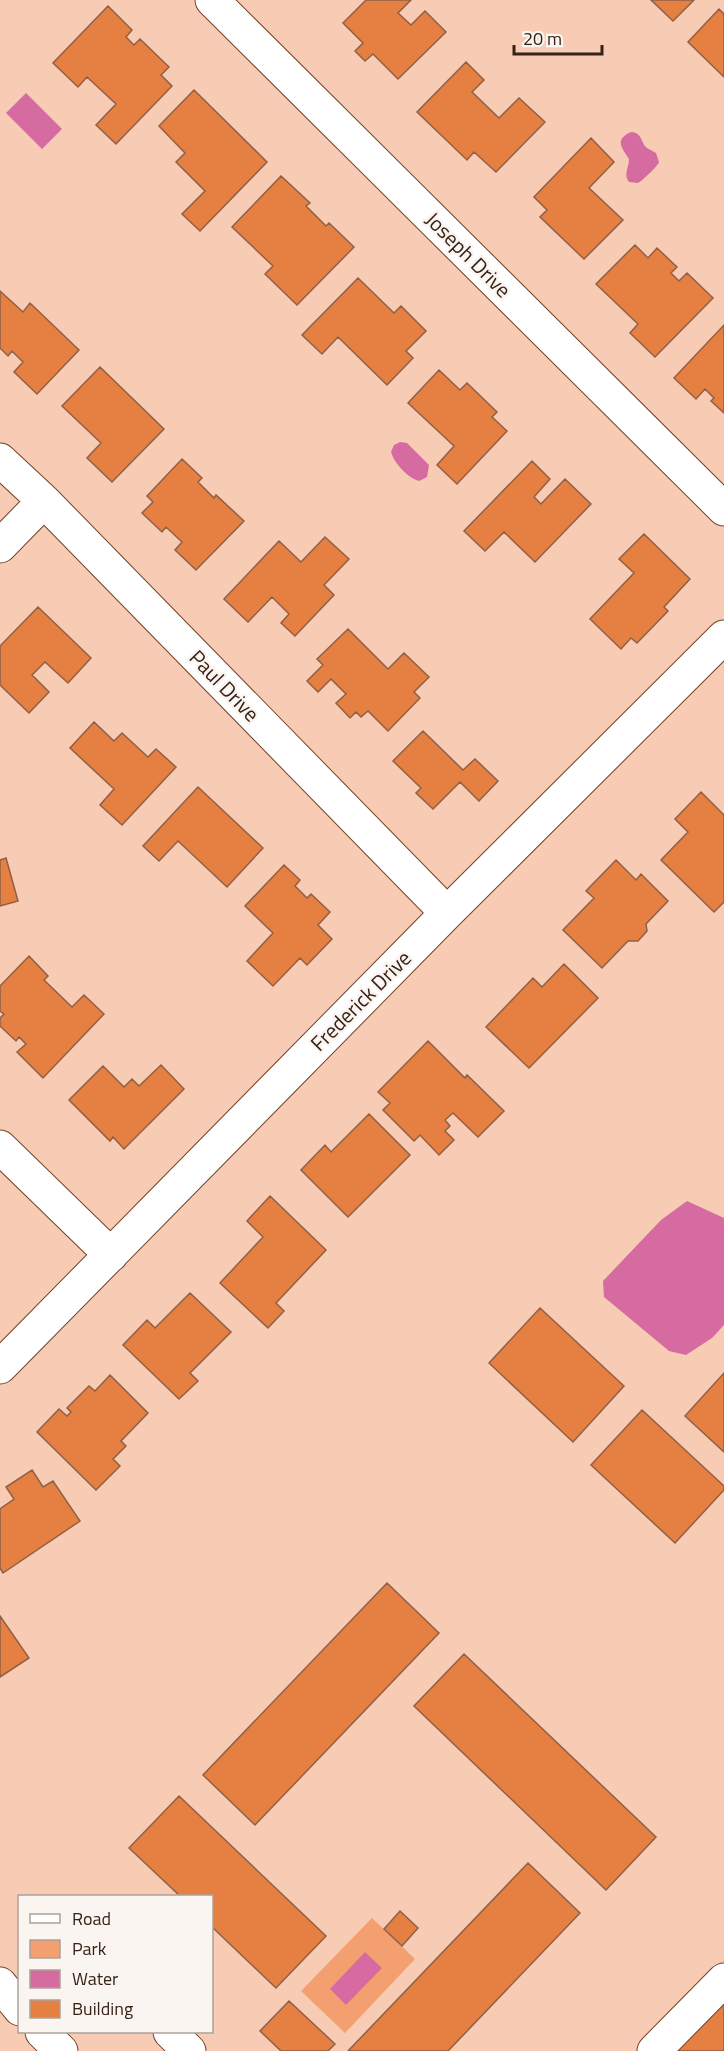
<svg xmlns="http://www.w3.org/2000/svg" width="724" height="2051" font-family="'Titillium Web',sans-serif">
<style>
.green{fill:#f49f6f}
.water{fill:#d66ba2}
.building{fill:#e67f42;stroke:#906045;stroke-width:1.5}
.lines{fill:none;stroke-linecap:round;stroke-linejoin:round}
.minor-casing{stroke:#72442a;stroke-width:35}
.minor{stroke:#fff;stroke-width:33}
.labels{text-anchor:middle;stroke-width:5;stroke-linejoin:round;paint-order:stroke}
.street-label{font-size:21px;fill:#372217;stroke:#fbf5f2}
</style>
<rect width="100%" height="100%" fill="#f8cbb4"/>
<path class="green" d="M372,1918L415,1959L345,2033L301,1991Z"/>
<path class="water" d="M26,93L62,129L42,149L6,113Z
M631,132C643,133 640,142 647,148C650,150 653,151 656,153L659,162C657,167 643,180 638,183L629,182C623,174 629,168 629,159C623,149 613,140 631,132Z
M400,442L407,443L429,465L427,477L419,481C408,478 394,463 391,452L394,445Z
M687,1201L724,1218V1325L712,1338L686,1355L669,1351L604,1297L603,1281L661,1220Z
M365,1952L382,1968L346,2005L330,1989Z"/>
<path class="building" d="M366,0H411L398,13L411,25L425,11L446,32L398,79L373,54L365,61L355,51L363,43L343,23Z
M651,0H694L673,21Z
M108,6L132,30L126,37L134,45L140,39L169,67L161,75L172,86L116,144L96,125L116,104L87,77L78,87L53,63Z
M719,9L724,14V77L688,42Z
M466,62L484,80L472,92L499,118L519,98L545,122L496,172L474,152L467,160L417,112Z
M194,90L267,162L200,231L182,214L205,191L176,162L185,153L159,126Z
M591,138L614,162L589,188L623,220L584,259L540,217L547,210L534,197Z
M281,176L310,203L306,206L326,226L329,223L354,247L297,305L265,274L273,266L232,227Z
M635,245L648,258L657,248L677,267L671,273L679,281L687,273L713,298L655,357L630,333L638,324L596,284Z
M358,278L394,313L401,306L426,331L406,351L413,358L387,385L338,337L322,354L302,335Z
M0,291L23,312L30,303L79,350L37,394L14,372L23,362L12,351L8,356L0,348Z
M724,325V413L711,401L714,398L705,389L696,399L674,378Z
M100,367L164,429L112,482L87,458L101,443L62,406Z
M439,370L460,390L467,383L497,412L492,417L507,431L457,484L437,465L454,446L408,403Z
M182,459L202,478L198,482L214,498L216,495L244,521L196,570L175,550L182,542L166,527L162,532L142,513L153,502L147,496Z
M532,461L550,479L534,497L541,504L565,479L591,504L535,562L504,532L485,551L464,531Z
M644,534L690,579L664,607L668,611L637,643L631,638L621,649L590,619L634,573L619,559Z
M325,537L349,559L324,585L334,595L295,636L281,623L289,614L272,597L248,622L224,599L279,541L301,562Z
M38,607L91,658L68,683L45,662L32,675L49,692L29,713L0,685V646Z
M348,629L388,669L404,653L429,677L414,692L420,698L388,731L368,711L361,717L356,712L350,718L336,703L346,694L331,679L318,692L307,681L323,665L317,659Z
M94,722L114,741L122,733L148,757L156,749L176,767L122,825L100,805L114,789L70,748Z
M423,731L463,770L475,759L498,781L479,801L460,782L433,809L416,793L421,788L393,761Z
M198,787L263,848L227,887L178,841L159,861L143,846Z
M701,792L724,815V902L714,912L661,860L688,832L675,819Z
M6,858L18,901L0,906V860Z
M616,860L636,880L641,874L668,901L646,924L647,931L638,941H628L602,968L563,930L594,898L586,891Z
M284,865L300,880L295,886L307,898L311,894L330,912L318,925L332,939L307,965L300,958L273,986L247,961L273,933L245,906Z
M29,956L48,976L44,980L72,1007L84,995L104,1014L43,1078L17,1052L26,1044L19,1037L16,1041L0,1026V1018L4,1014L0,1011V986Z
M564,964L598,998L529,1068L486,1027L533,978L542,987Z
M428,1041L465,1078L467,1075L504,1111L478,1137L453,1113L445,1120L450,1126L445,1131L454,1140L439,1155L420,1135L414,1141L383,1110L390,1103L378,1092Z
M161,1065L184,1089L124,1149L113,1137L110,1141L69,1100L103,1066L124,1087L132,1079L139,1086Z
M369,1114L410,1155L348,1217L301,1170L325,1145L331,1152Z
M270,1196L326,1250L276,1303L284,1311L268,1328L220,1283L263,1237L247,1221Z
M190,1293L231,1332L190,1373L198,1381L179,1399L123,1345L147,1320L155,1328Z
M540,1308L624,1386L573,1442L489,1363Z
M724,1373V1452L685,1416Z
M110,1375L148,1413L121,1441L126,1446L113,1459L120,1466L96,1490L37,1432L59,1409L67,1416L71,1412L67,1408L89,1386L95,1391Z
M642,1410L724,1486V1490L675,1543L591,1465Z
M32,1470L43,1487L53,1481L80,1521L3,1573L0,1568V1509L14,1499L6,1487Z
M387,1583L439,1633L255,1825L203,1775Z
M0,1616L29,1658L0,1677Z
M464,1654L656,1837L606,1890L414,1706Z
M179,1796L326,1936L276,1988L212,1927V1896H180L129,1848Z
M528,1863L580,1913L448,2051H348Z
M400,1911L418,1928L402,1946L384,1929Z
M724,1989V2051H664Z
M289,2001L335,2044L328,2051H281L260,2031Z"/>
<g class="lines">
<defs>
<path id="minor" d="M212,0L724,509
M0,460L44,501L447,913
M0,546L44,501
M0,1147L111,1255
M0,1367L447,913L724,637
M0,1984L20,2009
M42,2032L61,2051
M170,2032L189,2051
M654,2051L724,1980"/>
</defs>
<use href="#minor" class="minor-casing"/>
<use href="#minor" class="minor"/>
</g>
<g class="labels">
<g class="street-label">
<text transform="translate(468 255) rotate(45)" y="7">Joseph Drive</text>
<text transform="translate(224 686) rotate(46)" y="7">Paul Drive</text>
<text transform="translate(361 1001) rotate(-45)" y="7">Frederick Drive</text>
</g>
</g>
<rect x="18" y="1895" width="195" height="138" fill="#fbf5f2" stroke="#ada19a" stroke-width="1.5"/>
<rect x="30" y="1914" width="30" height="9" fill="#ffffff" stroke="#ada19a" stroke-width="1.5"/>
<text x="72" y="1925" font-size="18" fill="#372217">Road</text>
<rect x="30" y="1940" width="30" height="18" fill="#f49f6f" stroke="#ada19a" stroke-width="1.5"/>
<text x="72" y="1955" font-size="18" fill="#372217">Park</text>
<rect x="30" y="1970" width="30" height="18" fill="#d66ba2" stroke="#ada19a" stroke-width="1.5"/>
<text x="72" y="1985" font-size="18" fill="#372217">Water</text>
<rect x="30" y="2000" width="30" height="18" fill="#e67f42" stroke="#ada19a" stroke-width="1.5"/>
<text x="72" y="2015" font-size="18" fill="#372217">Building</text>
<path d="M514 45v9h88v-9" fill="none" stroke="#372217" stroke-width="3"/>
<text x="523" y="45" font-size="18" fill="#372217" stroke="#fbf5f2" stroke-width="4.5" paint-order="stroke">20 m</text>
</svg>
